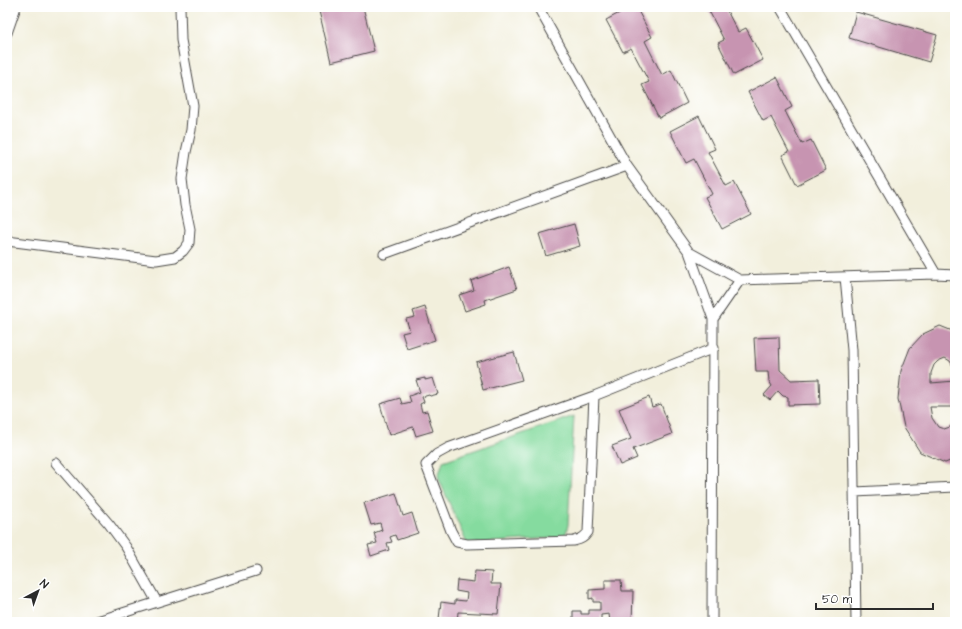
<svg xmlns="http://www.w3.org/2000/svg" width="962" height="629" font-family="'Architects Daughter',sans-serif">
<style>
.green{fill:#85db9f;stroke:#588365}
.building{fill:#c794b1}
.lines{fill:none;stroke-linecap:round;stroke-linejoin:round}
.service-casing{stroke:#494846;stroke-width:11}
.service{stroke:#fff;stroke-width:9}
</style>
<rect width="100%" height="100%" fill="#fff"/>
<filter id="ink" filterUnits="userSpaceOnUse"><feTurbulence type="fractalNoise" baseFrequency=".025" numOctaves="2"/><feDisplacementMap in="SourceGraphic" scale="8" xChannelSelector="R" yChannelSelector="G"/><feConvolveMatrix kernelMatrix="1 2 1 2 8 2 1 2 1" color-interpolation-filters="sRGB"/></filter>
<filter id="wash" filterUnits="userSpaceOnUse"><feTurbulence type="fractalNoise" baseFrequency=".012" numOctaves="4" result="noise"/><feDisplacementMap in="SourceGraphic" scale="16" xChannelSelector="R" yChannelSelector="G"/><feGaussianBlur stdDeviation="0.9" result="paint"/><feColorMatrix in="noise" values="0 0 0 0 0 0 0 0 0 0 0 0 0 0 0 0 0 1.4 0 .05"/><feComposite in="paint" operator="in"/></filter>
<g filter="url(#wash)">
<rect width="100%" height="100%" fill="#f2efdc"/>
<path class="green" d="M574,416L568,525L565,537L467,544L438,477L443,461Z"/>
<g id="blocks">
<path class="building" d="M337,7H363L374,51L331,62L319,11Z
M631,7H636L652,37L645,41L662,75L671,70L687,103L659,118L642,85L649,82L631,48L623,52L606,20Z
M707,7H725L738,32L746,28L763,60L734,75L718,43L724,40Z
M856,12L937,35L929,62L849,38Z
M777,77L792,107L785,111L802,144L811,140L826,170L797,185L782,155L789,152L771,117L763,121L748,92Z
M699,116L715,149L708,152L726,186L734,182L751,214L722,229L705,197L712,194L694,159L686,163L670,131Z
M574,224L580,246L546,256L539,234Z
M509,267L517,289L485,300L486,304L465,311L459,295L474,290L471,281Z
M425,307L435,340L407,349L402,333L410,331L406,319L415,317L413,311Z
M940,326L955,332V370L950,361L945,358L938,361L934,365L931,373V383L955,381V407H930L932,418L938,427L944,429L950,427L955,420V459L945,463L920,452L904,427L898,399L901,371L910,348L923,334Z
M779,337L780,370L791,380L819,379L820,404L788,405V397L783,396L778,391L770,400L764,395L772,386L769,381L768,372H756L754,338Z
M514,352L522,380L483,390L476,362Z
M425,378V380L433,378L438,394L430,396L429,395L422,397L424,402L420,404L422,412L427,411L433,431L416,436L413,427L389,435L380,404L400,398L402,404L411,402L409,396L420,392L416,380Z
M649,397L652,407L661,404L672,434L633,449L637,458L620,465L612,446L631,439L619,409Z
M396,493L403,516L412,513L418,533L397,540L395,535L390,537L392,542L387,543L389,550L371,556L368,545L377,543L374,533L382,530L380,523L371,525L364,503Z
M475,571L492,572L491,584H501L498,614L458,612L457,622L439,619L441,602L455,604V600L466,601L467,593L456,591L457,580L474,582Z
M605,580H621L622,591H633L632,622H610L609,614L601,615V621L573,622V611H581V614H589V610H600V602H593V598L589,599V590L605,589Z"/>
</g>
</g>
<g filter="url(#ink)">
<use href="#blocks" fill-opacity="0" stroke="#494846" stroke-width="1"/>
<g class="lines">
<defs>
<path id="service" d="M538,7L627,166L689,252L740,280L713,319L712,622
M780,7L936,274
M7,33L16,7
M7,241L156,260L175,257L183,251L189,243L190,229L185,205L182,179L186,152L191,130L193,106L181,40L180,7
M689,252L713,319
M384,254L627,166
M845,277L852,350L856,622
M740,280L936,274L955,275
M594,396L588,532C584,538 581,539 574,541L467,544L457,542L451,531L426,465L437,454L448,448L594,396L714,348
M56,463L109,524L126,547L157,602
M855,492L955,487
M94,622L256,571"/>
</defs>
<use href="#service" class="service-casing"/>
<use href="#service" class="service"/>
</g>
</g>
<rect width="962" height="629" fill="none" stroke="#fff" stroke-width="24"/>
<g transform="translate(38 591) rotate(41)" stroke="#ffffff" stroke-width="3" paint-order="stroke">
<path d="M0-3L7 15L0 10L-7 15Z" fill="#2b2b2b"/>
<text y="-6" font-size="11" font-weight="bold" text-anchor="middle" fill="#2b2b2b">N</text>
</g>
<path d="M816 603v6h117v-6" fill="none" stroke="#2b2b2b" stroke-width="2"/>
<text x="822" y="603" font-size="12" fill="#2b2b2b" stroke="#ffffff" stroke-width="3" paint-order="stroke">50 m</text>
</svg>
